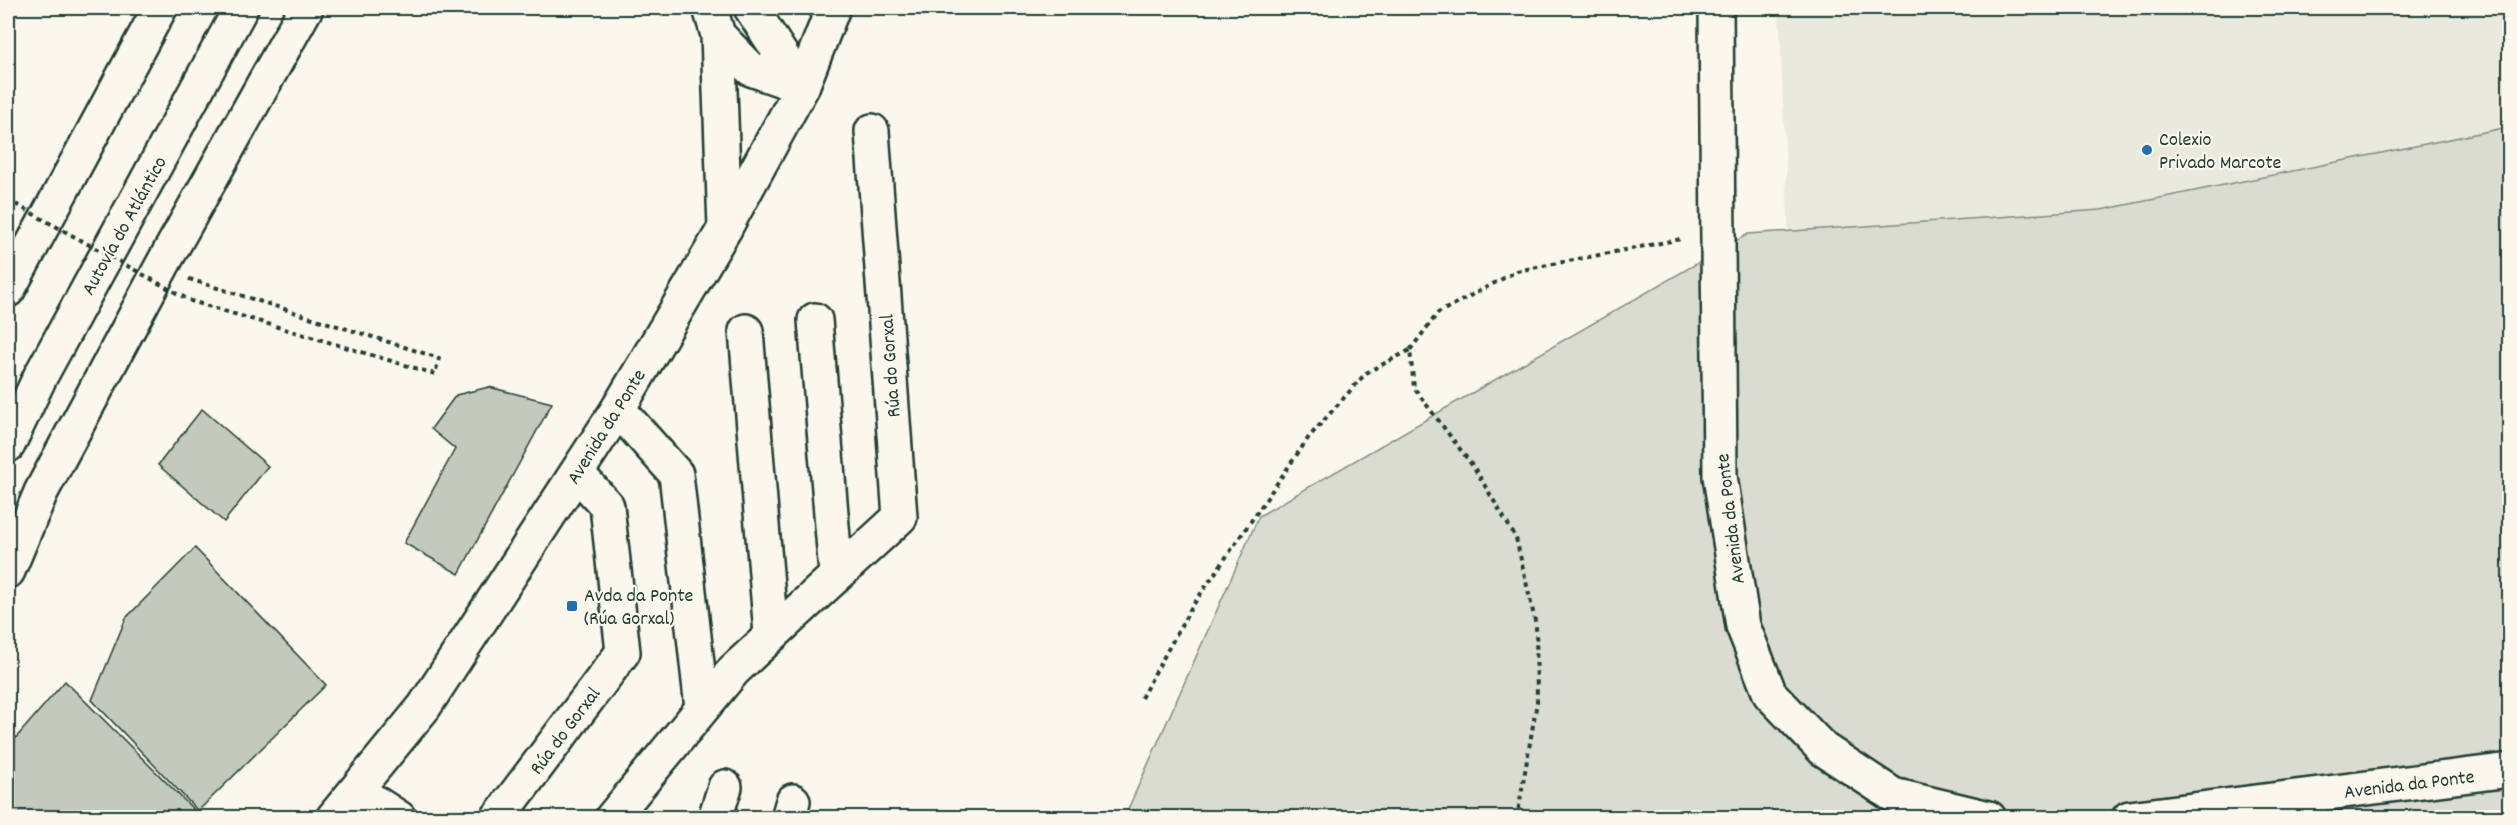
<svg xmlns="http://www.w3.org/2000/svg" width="2517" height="825" font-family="Dekko,sans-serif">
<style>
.built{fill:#eae9de}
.green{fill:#dbdcd1;stroke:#7d8c82;stroke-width:1.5}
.building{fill:#c4c9be;stroke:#1f3d34;stroke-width:1.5}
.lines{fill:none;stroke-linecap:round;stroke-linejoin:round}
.street-casing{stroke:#1f3d34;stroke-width:38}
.secondary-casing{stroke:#1f3d34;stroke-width:38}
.highway-casing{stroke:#1f3d34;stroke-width:38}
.path{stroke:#1f3d34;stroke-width:4;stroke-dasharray:4.5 4.5;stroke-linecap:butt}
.street{stroke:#fbf7ec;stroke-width:33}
.secondary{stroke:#fbf7ec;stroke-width:33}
.highway{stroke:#fbf7ec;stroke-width:33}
.path-bridge{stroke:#1f3d34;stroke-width:4;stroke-dasharray:4.5 4.5;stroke-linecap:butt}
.poi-dot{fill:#1f6fb2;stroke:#fbf7ec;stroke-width:2}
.labels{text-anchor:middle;stroke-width:4.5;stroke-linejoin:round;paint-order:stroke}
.poi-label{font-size:20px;fill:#1f3d34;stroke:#fbf7ec;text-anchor:start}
.street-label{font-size:20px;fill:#1f3d34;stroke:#fbf7ec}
</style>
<rect width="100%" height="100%" fill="#fbf7ec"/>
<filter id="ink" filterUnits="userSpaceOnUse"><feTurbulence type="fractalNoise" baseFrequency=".0167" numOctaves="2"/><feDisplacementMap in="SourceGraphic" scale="12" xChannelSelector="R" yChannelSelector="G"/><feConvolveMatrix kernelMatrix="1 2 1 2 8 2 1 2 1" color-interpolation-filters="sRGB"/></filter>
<g filter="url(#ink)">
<path class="built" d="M1779,8H2509V333L1791,292Z"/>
<path class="green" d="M2509,127V817L1124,818L1259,516L1748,234L2101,210Z"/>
<path class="building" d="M489,387L552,403L459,574L404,543L455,449L431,429L456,395Z
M202,409L268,466L224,522L158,465Z
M195,548L326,685L198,811L92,700L126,618Z
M65,681L202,818H8V747Z"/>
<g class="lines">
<defs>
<path id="street" d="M710,8L718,35L725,228
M751,8L802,87
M718,35L751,69L802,87
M815,320L836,574
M746,331L771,634
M618,409L676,474L702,708
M8,571L41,492L163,264L306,8
M357,791L399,818
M498,818L623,652L607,506L577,473
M612,818L734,670L900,517L872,131
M715,818L725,787
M788,818L793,801"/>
<path id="secondary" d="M1716,8L1720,476L1743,626L1770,694L1823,749L1893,795L1989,818
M333,818L424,707L618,409L725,228L802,87L833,8
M2129,818L2510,770"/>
<path id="highway" d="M8,290L160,8
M8,445L40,377L241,8"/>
</defs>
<use href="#street" class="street-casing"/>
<use href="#secondary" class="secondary-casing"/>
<use href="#highway" class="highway-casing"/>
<path class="path" d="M1141,698L1191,608L1309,437L1366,373L1410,350
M1517,818L1537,702L1536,625L1516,538L1475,469L1414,388L1410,350L1438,313L1517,271L1681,239"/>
<use href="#street" class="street"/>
<use href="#secondary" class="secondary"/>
<use href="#highway" class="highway"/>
<path class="path-bridge" d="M8,200L191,301L435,374L439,358L186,278"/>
</g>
</g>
<g class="poi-dot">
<circle cx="2147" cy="150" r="6"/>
<rect x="566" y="600" width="12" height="12" rx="3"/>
</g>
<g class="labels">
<g class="poi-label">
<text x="2159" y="145">Colexio<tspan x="2159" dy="23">Privado Marcote</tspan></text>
<text x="584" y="601">Avda da Ponte<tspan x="584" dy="23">(Rúa Gorxal)</tspan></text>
</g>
<g class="street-label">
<text transform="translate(123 225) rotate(-61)" y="7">Autovía do Atlántico</text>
<text transform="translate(889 366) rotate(-94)" y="7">Rúa do Gorxal</text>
<text transform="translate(605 426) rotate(-58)" y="7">Avenida da Ponte</text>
<text transform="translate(1729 519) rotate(-97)" y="7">Avenida da Ponte</text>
<text transform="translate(564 730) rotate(-53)" y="7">Rúa do Gorxal</text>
<text transform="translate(2409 783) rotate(-7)" y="7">Avenida da Ponte</text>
</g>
</g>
<rect width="2517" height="825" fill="none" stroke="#fbf7ec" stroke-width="30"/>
<rect x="15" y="15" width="2487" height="795" fill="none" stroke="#1f3d34" stroke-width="2" filter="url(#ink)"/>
</svg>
